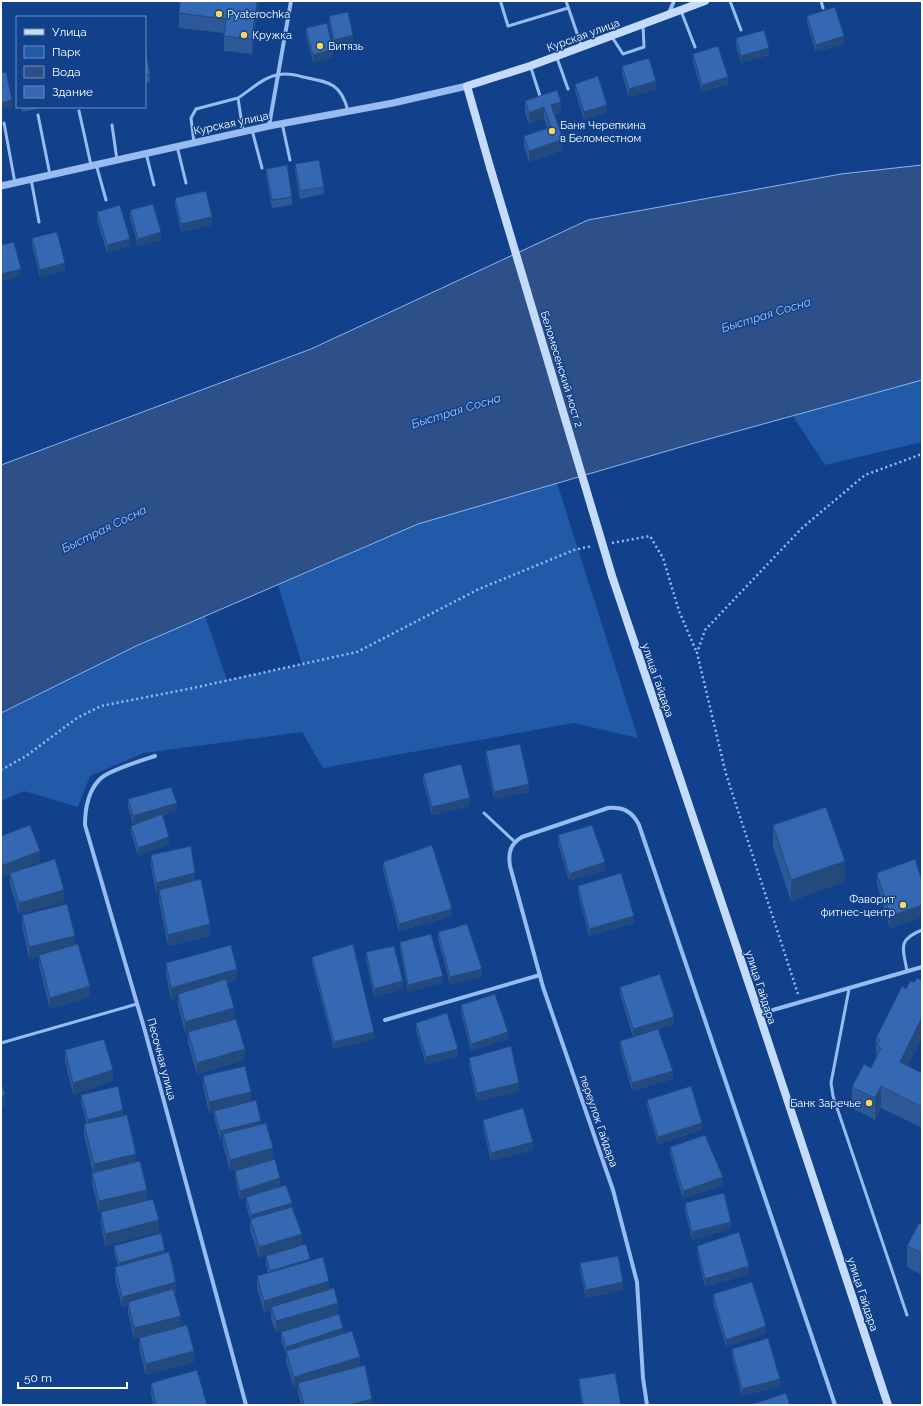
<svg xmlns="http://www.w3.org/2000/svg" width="923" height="1406" font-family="Raleway,sans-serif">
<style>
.green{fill:#225aaa}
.water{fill:#2c5087;stroke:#88b7f5}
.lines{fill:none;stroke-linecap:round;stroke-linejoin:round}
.path{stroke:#97bcf2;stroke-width:2.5;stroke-dasharray:2 3;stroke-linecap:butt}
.service{stroke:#97bcf2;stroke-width:3}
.minor{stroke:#97bcf2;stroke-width:4}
.tertiary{stroke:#97bcf2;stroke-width:7}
.secondary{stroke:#c5dbfc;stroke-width:8}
.secondary-bridge{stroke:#c5dbfc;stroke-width:8}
.wall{fill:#2d5999}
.shaded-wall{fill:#24497d}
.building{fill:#3468b2;stroke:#24497d}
.poi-dot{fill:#ffd557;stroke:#11418b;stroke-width:1.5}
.labels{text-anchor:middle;stroke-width:3;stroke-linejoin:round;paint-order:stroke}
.poi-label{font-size:11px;fill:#fff;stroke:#11418b;text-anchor:start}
.street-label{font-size:11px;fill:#fff;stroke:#11418b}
.water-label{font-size:12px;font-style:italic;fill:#a3c7f9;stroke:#11418b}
</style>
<rect width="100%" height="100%" fill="#11418b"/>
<path class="green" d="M922,380V442L825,465L793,416Z
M557,483L638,738L574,723L323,768L302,732L144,753L90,776L78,807L24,791L1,801V713L136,646L205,616L227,680L302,664L278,585L418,524Z"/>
<path class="water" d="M922,165V380L691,444L418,524L136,646L1,713V465L311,349L588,220L841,174Z"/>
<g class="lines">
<path class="path" d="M612,543L650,536L663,558L679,611L697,653
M1,770L26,756L77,718L101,706L193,688L357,652L479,589L574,550L592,546
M798,994L726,774L697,653L705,630L802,528L865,475L922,454"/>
<path class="service" d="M566,1L581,45
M730,1L741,30
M821,1L823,8
M501,3L508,26L568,8
M681,11L695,47
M612,37L623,54L644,47L643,25
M557,58L568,89
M531,68L540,96
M238,98C249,91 265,76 278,75C285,73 296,75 303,77C329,82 341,83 348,111
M79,111L91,165
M38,115L50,175
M4,123L15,183
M282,123L290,160
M112,125L117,160
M252,130L262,168
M194,143L191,118L196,109L238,98L243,131
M177,146L186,183
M146,153L154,185
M96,164L106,200
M31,179L39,222
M484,813L515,842
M907,971C903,948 897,940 922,930
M849,989L831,1083L833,1096L907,1315
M1,1043L137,1004"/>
<path class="minor" d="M669,13L674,1
M269,126L291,1
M155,756C143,760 109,770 100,779C88,791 85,808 85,825L145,1031L246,1405
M759,1014L922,967
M385,1020L540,975
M647,1405L643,1378L637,1282L613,1190L543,987L510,866C508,853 510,844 522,837L608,808C623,807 632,811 639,825L835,1405"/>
<path class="tertiary" d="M1,186L269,126L393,103L467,86"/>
<path class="secondary" d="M490,167L467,86L530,66L705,1
M612,576L759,1014L888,1405"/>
<path class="secondary-bridge" d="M490,167L612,576"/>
</g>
<path class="wall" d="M259,1L252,54L224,51V33L179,28V13Z
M329,16L353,43L334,47L329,24Z
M807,16L844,44L816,52L807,23Z
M306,28L333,57L313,62L306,35Z
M736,38L769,55L741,63L736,46Z
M145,48L150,74V82L145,83Z
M693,54L728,84L702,92L693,62Z
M622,66L656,89L629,97L622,74Z
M16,77H17V89L16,85Z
M575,84L607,112L584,120L575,91Z
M525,101L561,113L555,115L563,150L529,162L524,147V136L547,128L544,118L529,124L525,113Z
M21,107H37V109L22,112Z
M295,164L324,187V194L300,199L295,172Z
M266,169L292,197V205L272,208L266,176Z
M175,198L212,225L181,232L175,205Z
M130,210L161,240L138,246L130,218Z
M97,212L130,246L107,253L97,220Z
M32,238L65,271L40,277L32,246Z
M486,751L529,792L494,799L486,758Z
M423,774L470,806L432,815L423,781Z
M128,799L177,811L163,815L169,844L138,856L131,833V826L144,821L133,824L128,807Z
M773,825L845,882L791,901L773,847Z
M558,835L605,870L569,881L558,843Z
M151,855L195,880L210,936L168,946L159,901V894H156L151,866Z
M40,862L19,870L64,902L19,914L10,884V874L1,877Z
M383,862L452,916L399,932L383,869Z
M877,873L922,881V917L890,928L877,885Z
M578,886L634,923L589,936L578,893Z
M22,915L75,945L90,997L50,1009L39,966V956L29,959L22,926Z
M438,932L482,977L450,984L438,940Z
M400,942L443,983L408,992L400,949Z
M366,952L403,989L374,997L366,960Z
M312,957L374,1039L334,1049L312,964Z
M166,963L237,980L227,983L234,1019L245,1060L197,1074L188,1043V1033H185L178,1005V997L171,999L166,975Z
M922,980V1038L908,1066L922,1073V1128L881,1108L875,1120L852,1108V1087L871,1068L876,1059V1038L914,982Z
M620,987L674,1025L633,1037L620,994Z
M461,1005L508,1039L471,1051L461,1013Z
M416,1023L458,1056L426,1065L416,1030Z
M620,1041L673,1079L632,1091L620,1048Z
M65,1050L113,1081L73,1094L65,1061Z
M469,1058L519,1091L477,1101L469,1065Z
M203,1076L251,1102L261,1124L273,1159L280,1186L240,1199L235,1178V1171L258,1164L230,1171L223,1145V1138L220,1139L214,1118V1112L209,1113L203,1087Z
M118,1086L99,1212L92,1184V1173H93L84,1135V1124H87L81,1103V1095Z
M647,1100L702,1130L658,1144L647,1107Z
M483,1120L533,1150L491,1161L483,1127Z
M670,1147L723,1185L683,1199L670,1154Z
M246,1197L292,1207L302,1246L329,1290L338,1314L343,1333L360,1366L372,1405H301L298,1394V1387L294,1388L286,1362V1354L281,1340V1332L316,1321L276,1332L271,1319V1310L264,1312L257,1287V1276L268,1273L266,1264V1256L296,1247L259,1258L250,1230V1219L246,1205Z
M685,1203L731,1229L692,1240L685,1210Z
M101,1212L159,1232L105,1246L101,1223Z
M922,1224V1275L907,1267V1246Z
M114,1246L165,1253L176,1293L174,1294L181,1326L194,1362L146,1375L139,1349V1338L134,1339L128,1313V1306L122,1308L115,1279V1267L118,1266L114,1253Z
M697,1246L749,1274L705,1287L697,1253Z
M580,1263L623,1290L586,1298L580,1270Z
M713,1294L766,1333L726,1347L713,1302Z
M732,1349L780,1386L742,1396L732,1356Z
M579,1379L621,1405H582L579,1387Z
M151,1383L207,1405H153L151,1394Z"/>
<path class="shaded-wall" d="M257,1H259L252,54V39Z
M353,35V43L334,47V40Z
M844,36V44L816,52V45Z
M769,48V55L741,63V56Z
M333,49V57L313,62V55Z
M728,77V84L702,92V85Z
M656,81V89L629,97V89Z
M12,100V107L1,110V103Z
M561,102V113L551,117V105Z
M607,105V112L584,120V112Z
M544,107V118L529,124V113Z
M563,139V150L529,162V151Z
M212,217V225L181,232V224Z
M161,232V240L138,246V239Z
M130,239V246L107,253V245Z
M65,263V271L40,277V270Z
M21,269V276L1,282V274Z
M529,784V792L494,799V792Z
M470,798V806L432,815V807Z
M177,803V811L133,824V816Z
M169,837V844L138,856V848Z
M40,851V862L1,877V866Z
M845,861V882L791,901V880Z
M605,862V870L569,881V874Z
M195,873V884L159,890V894H156V883Z
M64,890V902L19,914V903Z
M922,905V917L890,928V916Z
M452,909V916L399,932V924Z
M634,916V923L589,936V929Z
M210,924V936L168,946V935Z
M75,936V947L39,955V956L29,959V947Z
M237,969V980L179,997L178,994V997L171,999V988Z
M482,969V977L450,984V977Z
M443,976V983L408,992V985Z
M403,981V989L374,997V989Z
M90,986V997L50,1009V998Z
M234,1008V1019L185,1033V1022Z
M674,1017V1025L633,1037V1029Z
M922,1017V1038L900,1083V1062Z
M374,1032V1039L334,1049V1042Z
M508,1032V1039L471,1051V1044Z
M245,1049V1060L197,1074V1063Z
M458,1049V1056L426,1065V1057Z
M113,1070V1081L73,1094V1083Z
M673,1071V1079L632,1091V1083Z
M519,1083V1091L477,1101V1093Z
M881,1086V1108L875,1120V1098Z
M251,1092V1103L209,1113V1102Z
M5,1095V1106L1,1107V1096Z
M123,1110V1118L88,1128V1120Z
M261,1121V1128L223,1134V1138L220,1139V1131Z
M702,1123V1130L658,1144V1137Z
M533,1142V1150L491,1161V1153Z
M273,1148V1160L230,1171V1160Z
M136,1154V1165L94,1175V1164Z
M723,1177V1185L683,1199V1191Z
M280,1178V1186L240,1199V1191Z
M147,1190V1201L99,1212V1201Z
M292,1203V1211L251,1222V1215Z
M159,1220V1232L105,1246V1234Z
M731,1222V1229L692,1240V1232Z
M302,1234V1246L259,1258V1247Z
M165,1250V1258L119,1270V1263Z
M310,1259V1266L270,1278V1271Z
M749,1266V1274L705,1287V1279Z
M329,1281V1292L271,1307V1310L264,1312V1301Z
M176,1282V1293L129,1306L128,1302V1306L122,1308V1297Z
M623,1282V1290L586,1298V1290Z
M338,1303V1315L276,1332V1321Z
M181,1316V1327L134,1339V1328Z
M766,1326V1333L726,1347V1340Z
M343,1328V1336L286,1351V1355V1347Z
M194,1351V1362L146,1375V1364Z
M360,1357V1368L298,1383V1387L294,1388V1377Z
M780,1379V1386L742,1396V1389Z
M372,1399V1405H349Z"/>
<path class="building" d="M180,1H257L252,39L224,36L226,19L179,13Z
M835,7L844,36L816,45L807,16Z
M348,12L353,35L334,40L329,16Z
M327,23L333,49L313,55L306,28Z
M764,30L769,48L741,56L736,38Z
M718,46L728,77L702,85L693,54Z
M145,48L150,74L145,75Z
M649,58L656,81L629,89L622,66Z
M6,72L12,100L1,103V73Z
M598,76L607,105L584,112L575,84Z
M557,90L561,102L551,105L563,139L529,151L524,136L551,127L544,107L529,113L525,101Z
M319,160L324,187L300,191L295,164Z
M287,165L292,197L272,200L266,169Z
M206,191L212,217L181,224L175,198Z
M153,204L161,232L138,239L130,210Z
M120,205L130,239L107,245L97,212Z
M57,232L65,263L40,270L32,238Z
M14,242L21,269L1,274V245Z
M520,744L529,784L494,792L486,751Z
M461,764L470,798L432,807L423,774Z
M171,787L177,803L133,816L128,799Z
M826,807L845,861L791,880L773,825Z
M162,814L169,837L138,848L131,826Z
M30,825L40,851L1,866V836Z
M592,825L605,862L569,874L558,835Z
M432,845L452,909L399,924L383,862Z
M191,846L195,873L156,883L151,855Z
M55,859L64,890L19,903L10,873Z
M915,859L922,881V905L890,916L877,873Z
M621,873L634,916L589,929L578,886Z
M201,879L210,924L168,935L159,890Z
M67,904L75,936L29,947L22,915Z
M467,924L482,969L450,977L438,932Z
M431,934L443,976L408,985L400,942Z
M78,944L90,986L50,998L39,955Z
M353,944L374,1032L334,1042L312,957Z
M231,945L237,969L171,988L166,963Z
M394,946L403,981L374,989L366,952Z
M660,974L674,1017L633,1029L620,987Z
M917,978L922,980V1017L900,1062L922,1073V1107L881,1086L875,1098L852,1087L864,1064L871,1068L881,1048L877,1046L880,1040L876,1038L902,986L906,989L910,981L914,982Z
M226,979L234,1008L185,1022L178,994Z
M495,994L508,1032L471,1044L461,1005Z
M447,1013L458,1049L426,1057L416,1023Z
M236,1019L245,1049L197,1063L188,1032Z
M658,1029L673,1071L632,1083L620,1041Z
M104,1039L113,1070L73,1083L65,1050Z
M511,1046L519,1083L477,1093L469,1058Z
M245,1066L251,1092L209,1102L203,1076Z
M1,1080L5,1095L1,1096Z
M118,1086L123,1110L88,1120L81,1095Z
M691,1086L702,1123L658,1137L647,1100Z
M256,1100L261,1121L220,1131L214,1111Z
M523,1108L533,1142L491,1153L483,1120Z
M127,1115L136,1154L94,1164L84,1124Z
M266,1123L273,1148L230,1160L223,1134Z
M705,1135L723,1177L683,1191L670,1147Z
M275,1159L280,1178L240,1191L235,1171Z
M140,1161L147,1190L99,1201L92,1173Z
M286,1185L292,1203L251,1215L246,1197Z
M724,1193L731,1222L692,1232L685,1203Z
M153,1199L159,1220L105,1234L101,1212Z
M292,1207L302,1234L259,1247L250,1219Z
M919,1223L922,1224V1253L907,1246Z
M739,1232L749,1266L705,1279L697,1246Z
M161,1233L165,1250L119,1263L114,1246Z
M306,1244L310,1259L270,1271L266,1256Z
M169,1252L176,1282L122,1297L115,1267Z
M618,1256L623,1282L586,1290L580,1263Z
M323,1257L329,1281L264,1301L257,1276Z
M752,1282L766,1326L726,1340L713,1294Z
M334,1288L338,1303L276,1321L271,1307Z
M173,1289L181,1316L134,1328L128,1302Z
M339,1314L343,1328L286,1347L281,1332Z
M187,1325L194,1351L146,1364L139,1338Z
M352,1331L360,1357L294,1377L286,1351Z
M768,1338L780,1379L742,1389L732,1349Z
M365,1365L372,1399L349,1405H304L298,1383Z
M197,1370L207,1405H156L151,1383Z
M615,1373L621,1405H583L579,1379Z
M786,1393L790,1405H750Z"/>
<g class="poi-dot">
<circle cx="219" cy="14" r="4"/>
<circle cx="244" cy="35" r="4"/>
<circle cx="320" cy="46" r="4"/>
<circle cx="552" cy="131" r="4"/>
<circle cx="903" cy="905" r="4"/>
<circle cx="869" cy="1103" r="4"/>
</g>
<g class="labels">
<g class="poi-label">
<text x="227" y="18">Pyaterochka</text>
<text x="252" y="39">Кружка</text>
<text x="328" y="50">Витязь</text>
<text x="560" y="129">Баня Черепкина<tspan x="560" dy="13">в Беломестном</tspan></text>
<text x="895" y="903" text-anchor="end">Фаворит<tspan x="895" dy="13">фитнес-центр</tspan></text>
<text x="861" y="1107" text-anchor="end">Банк Заречье</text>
</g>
<g class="street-label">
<text transform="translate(583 35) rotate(-20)" y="4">Курская улица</text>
<text transform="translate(231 123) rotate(-12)" y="4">Курская улица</text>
<text transform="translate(562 369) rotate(73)" y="4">Беломесенский мост 2</text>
<text transform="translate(658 680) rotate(71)" y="4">улица Гайдара</text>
<text transform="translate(761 987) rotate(72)" y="4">улица Гайдара</text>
<text transform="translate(162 1059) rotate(75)" y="4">Песочная улица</text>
<text transform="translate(599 1121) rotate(71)" y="4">переулок Гайдара</text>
<text transform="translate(863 1294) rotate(72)" y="4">улица Гайдара</text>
</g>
<g class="water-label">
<text transform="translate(766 315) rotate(-17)" y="4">Быстрая Сосна</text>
<text transform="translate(456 411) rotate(-17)" y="4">Быстрая Сосна</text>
<text transform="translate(104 529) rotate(-26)" y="4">Быстрая Сосна</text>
</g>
</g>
<rect width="923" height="1406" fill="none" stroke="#ffffff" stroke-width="4"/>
<rect x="16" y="16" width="130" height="92" fill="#11418b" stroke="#708db9"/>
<rect x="24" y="29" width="20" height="6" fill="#c5dbfc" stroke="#708db9"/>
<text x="52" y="36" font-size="12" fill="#ffffff">Улица</text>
<rect x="24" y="46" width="20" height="12" fill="#225aaa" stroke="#708db9"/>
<text x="52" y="56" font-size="12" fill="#ffffff">Парк</text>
<rect x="24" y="66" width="20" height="12" fill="#2c5087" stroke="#708db9"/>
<text x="52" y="76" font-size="12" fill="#ffffff">Вода</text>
<rect x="24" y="86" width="20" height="12" fill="#3468b2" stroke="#708db9"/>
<text x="52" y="96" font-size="12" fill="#ffffff">Здание</text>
<path d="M18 1382v6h109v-6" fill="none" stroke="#ffffff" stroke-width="2"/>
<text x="24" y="1382" font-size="12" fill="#ffffff" stroke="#11418b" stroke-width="3" paint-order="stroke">50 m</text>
</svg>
